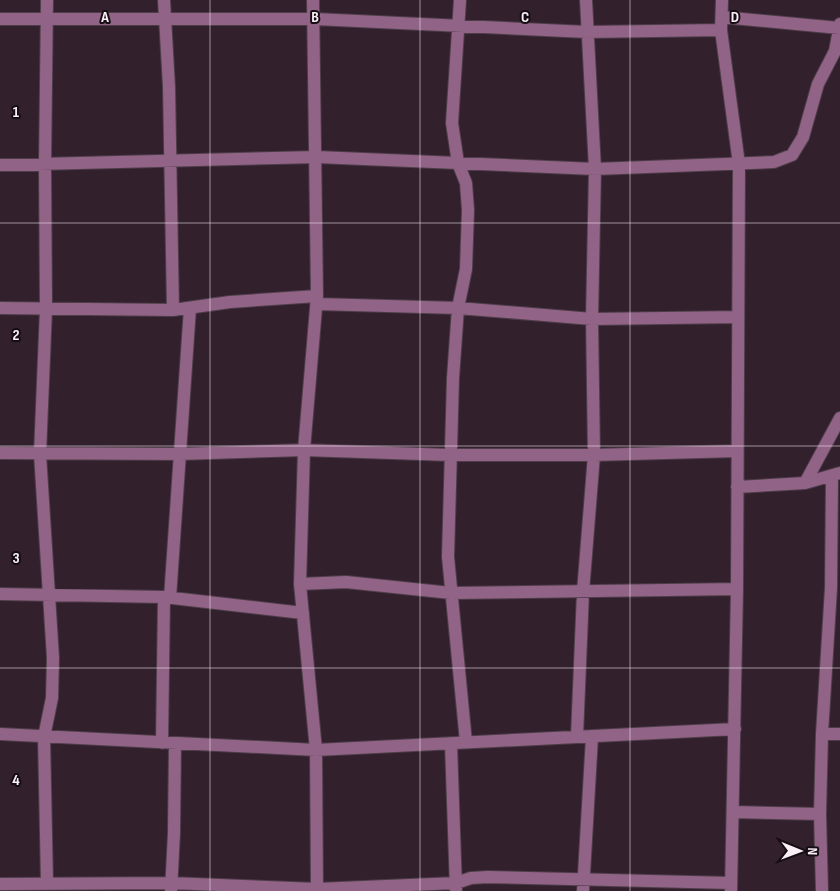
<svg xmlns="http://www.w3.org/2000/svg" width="840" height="891" font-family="'Sofia Sans Condensed',sans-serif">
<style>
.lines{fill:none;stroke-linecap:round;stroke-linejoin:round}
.minor-casing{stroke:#4e3d49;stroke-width:14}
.minor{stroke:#916386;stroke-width:12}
.grid{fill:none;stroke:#faeef7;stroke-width:1;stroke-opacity:0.55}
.grid-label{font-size:16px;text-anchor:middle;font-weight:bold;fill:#faeef7;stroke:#150d13;stroke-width:4;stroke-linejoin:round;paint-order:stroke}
</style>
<rect width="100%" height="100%" fill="#32202d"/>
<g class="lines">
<defs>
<path id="minor" d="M164,0L169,87L173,310
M313,0L317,296L304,450L300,584L316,750L317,891
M460,0L452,123L458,163L466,183L468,210L466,269L458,308L453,378L448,557L466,742
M722,0L721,30L739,164L737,589L731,891
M722,17L839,28
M0,19H315L587,32L721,30
M0,165L317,157L595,169L774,162L792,155L803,137L818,84L835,51L840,24
M317,304L458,308L592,319L738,317
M0,308L173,310L230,302L317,296
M0,453L180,454L304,450L450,455H594L737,451
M805,483L840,418
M737,487L805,483L840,473
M300,584L346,582L451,593L737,589
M0,594L164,597L303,613
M170,598L190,308
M0,734L316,750L735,729
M822,734H840
M577,736L583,592L594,455L592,319L595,169L586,0
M162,743L164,597
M451,744L456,889
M733,812L820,814
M47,883L44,737L52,698L53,658L40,454L46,309L45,165L47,0
M0,884L171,883L317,889L456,883L471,878L488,877L731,883
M171,891L174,833L175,743
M583,891L592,737
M822,891L820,814L822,734L831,588L832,476"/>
</defs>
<use href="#minor" class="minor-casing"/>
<use href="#minor" class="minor"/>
</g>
<path class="grid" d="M210,0V891M420,0V891M630,0V891M0,223H840M0,446H840M0,668H840"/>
<g class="grid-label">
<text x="105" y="22">A</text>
<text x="315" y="22">B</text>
<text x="525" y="22">C</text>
<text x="735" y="22">D</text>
<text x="16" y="117">1</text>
<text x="16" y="340">2</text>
<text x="16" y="563">3</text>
<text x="16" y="785">4</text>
</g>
<g transform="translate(800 851) rotate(91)" stroke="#150d13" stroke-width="4" paint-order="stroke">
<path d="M0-4L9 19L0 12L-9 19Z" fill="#faeef7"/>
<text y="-8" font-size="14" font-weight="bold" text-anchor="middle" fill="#faeef7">N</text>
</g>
</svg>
